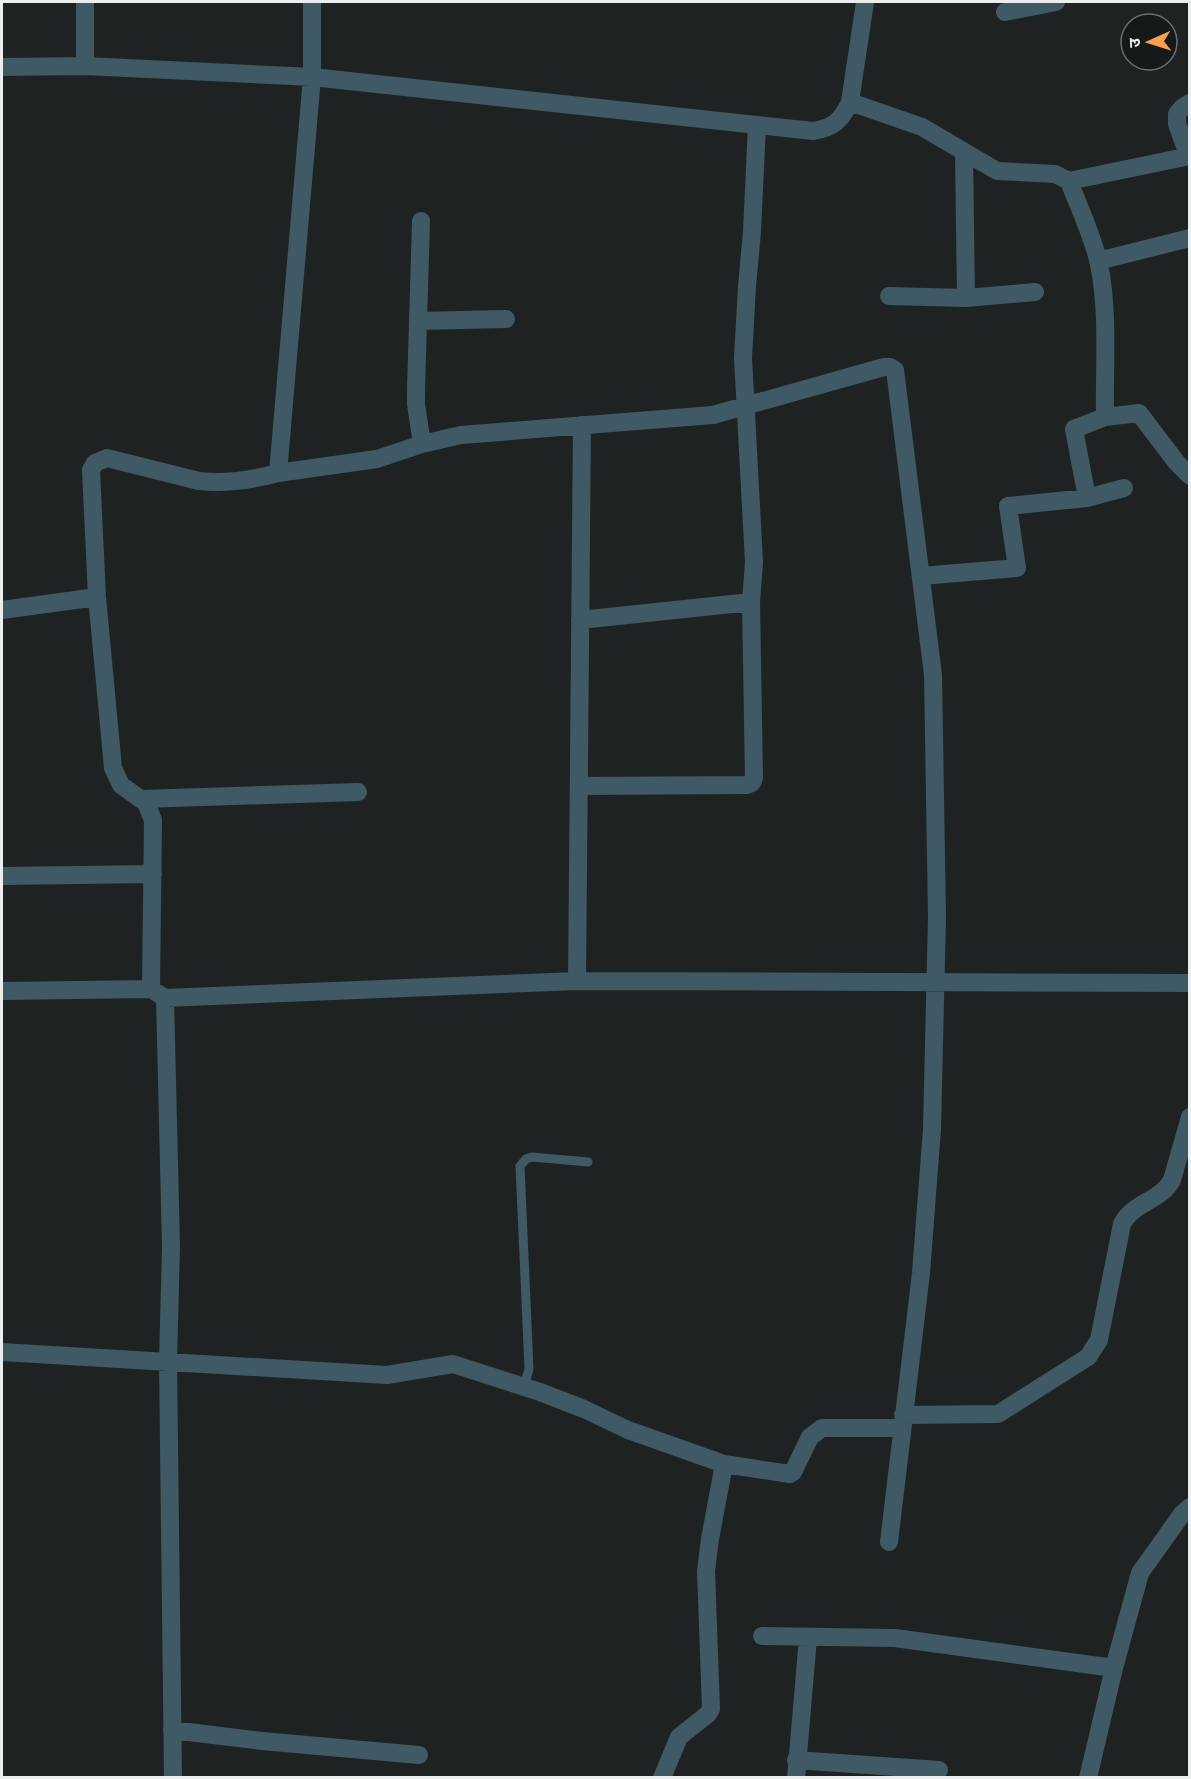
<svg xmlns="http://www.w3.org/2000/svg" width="1191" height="1779" font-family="'Public Sans','Noto Sans Devanagari',sans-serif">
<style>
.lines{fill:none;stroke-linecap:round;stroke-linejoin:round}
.lane{stroke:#3f5a64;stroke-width:9}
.street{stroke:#3f5a64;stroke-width:18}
</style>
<rect width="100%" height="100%" fill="#1f2222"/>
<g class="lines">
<path class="lane" d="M524,1387L529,1369L520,1166L526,1159L532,1157L588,1162"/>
<path class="street" d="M85,2V66
M1005,12L1056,2
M2,67L85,66L312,77L813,131C833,128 841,121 850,102L865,2
M850,102L922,127L997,171L1055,174L1069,181C1079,208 1093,236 1099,264C1109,313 1104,367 1105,417
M964,153L966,298
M1069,181L1185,157L1187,152L1177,124V114L1182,108L1190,103
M421,221L416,389V404L422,444
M1098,261L1190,238
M889,296L966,298L1035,292
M418,321L506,319
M278,473L377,459L422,444L461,435L713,415L884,367H890L895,370L933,675L937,917L932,1129L921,1273L889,1542
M1087,498L1074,429L1105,417L1139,413L1177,463L1190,476
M921,576L1017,568L1008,506L1087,498L1124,488
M2,610L97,597
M580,620L751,602
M579,786L747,785L752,783L754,778L751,602L754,562L743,358L747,286L752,232L757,125
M142,799L358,792
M2,876L153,874
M577,981L582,425
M2,991L151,989
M165,998L577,981L1190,983
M2,1352L387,1375L453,1364L540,1392L584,1409L628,1430L724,1464L710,1539L706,1571L711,1709L708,1714L679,1737L662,1778
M903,1415L998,1414L1088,1357L1099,1340L1122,1224C1133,1202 1161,1201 1172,1180L1190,1117
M724,1464L790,1474L793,1472L810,1437L822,1428H901
M762,1636L895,1638L1114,1668
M172,1730L262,1741L419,1755
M796,1760L939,1770
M173,1778L168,1361L171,1247L165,998L151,989L153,820L146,803L121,785L113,768L97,597L91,470L95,463L107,458L199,481C227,484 252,480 278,473L312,77V2
M796,1778L808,1638
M1088,1778L1114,1668L1140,1573L1182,1514L1190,1507"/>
</g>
<rect width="1191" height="1779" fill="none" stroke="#ebeeee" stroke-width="6"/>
<g transform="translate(1149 42) rotate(267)"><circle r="28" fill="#161919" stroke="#6b6e6e" stroke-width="1.5"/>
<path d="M0-4.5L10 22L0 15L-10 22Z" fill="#f99f4d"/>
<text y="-9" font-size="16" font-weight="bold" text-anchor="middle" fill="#ebeeee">उ</text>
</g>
</svg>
